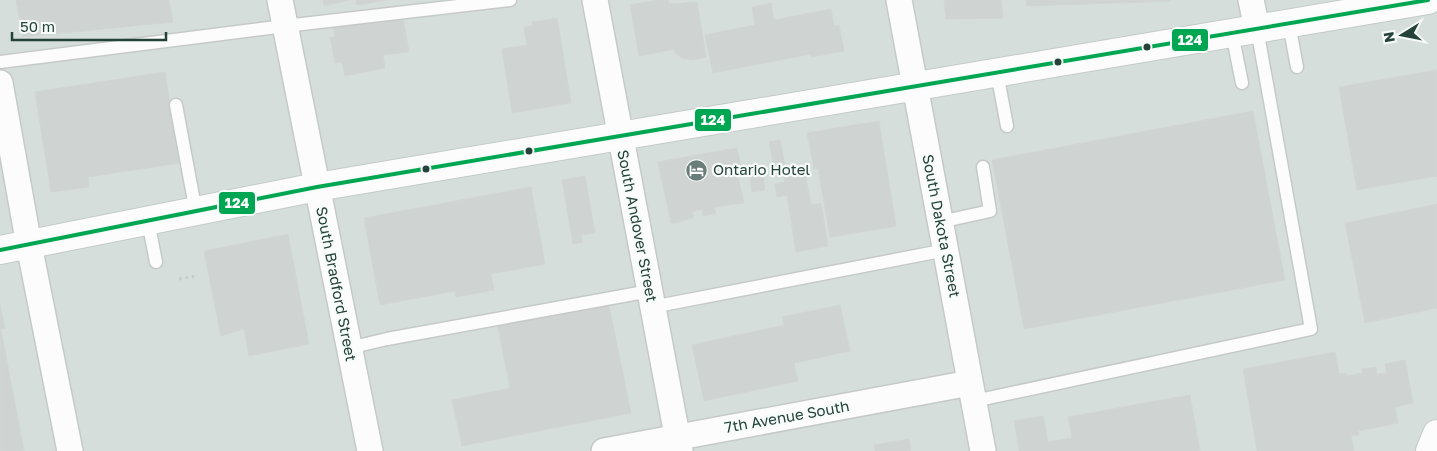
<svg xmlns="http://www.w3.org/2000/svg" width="1437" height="451" font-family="'Golos Text',sans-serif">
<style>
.built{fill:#d6dedb}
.building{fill:#cfd4d2;stroke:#d1d6d4}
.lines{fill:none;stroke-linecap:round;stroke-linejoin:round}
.lane-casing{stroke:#c5cac8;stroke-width:15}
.street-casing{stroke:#c5cac8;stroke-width:28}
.secondary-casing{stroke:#c3cbc8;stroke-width:30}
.path{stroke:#c3ccca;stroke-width:3;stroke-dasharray:2.5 4;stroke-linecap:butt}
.lane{stroke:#fcfcfc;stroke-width:12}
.street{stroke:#fcfcfc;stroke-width:25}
.secondary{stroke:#fcfcfc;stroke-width:28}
.bus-1-casing{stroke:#f7fbf9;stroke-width:8}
.bus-1{stroke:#00a651;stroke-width:4}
.bus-dot{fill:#24423a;stroke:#f7fbf9;stroke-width:2}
.labels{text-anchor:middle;stroke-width:4.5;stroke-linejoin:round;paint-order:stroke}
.poi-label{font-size:15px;fill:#24423a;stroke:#f7fbf9;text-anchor:start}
.street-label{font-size:15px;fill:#24423a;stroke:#f7fbf9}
.line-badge{stroke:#f7fbf9;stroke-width:2}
.badge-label{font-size:14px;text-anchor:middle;font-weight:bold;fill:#fff}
</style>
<rect width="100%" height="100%" fill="#e8edeb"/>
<path class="built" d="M0,0H1437V451H0Z"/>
<path class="building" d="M16,0H169L173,22L23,37Z
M323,0H350L324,6Z
M356,0H387L357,5Z
M658,0H668L669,4L697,2L706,57L693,60L682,58L675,53L674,49L639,56L630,5Z
M944,0H1001L1003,18L946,19Z
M1026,0H1115V3L1027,6Z
M1115,0H1171V1L1115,3Z
M771,3L774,20L831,9L834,26L839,25L844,51L811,57V54L713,73L705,35L755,25L752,7Z
M403,18L409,52L383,55L385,68L345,76L342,62L335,63L330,37H335L333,28L364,22Z
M557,18L571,103L512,113L502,49L527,45L524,27L533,26L532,22Z
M1437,70V176L1357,190L1339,87Z
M165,72L179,163L88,177L89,187L51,192L35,92Z
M1253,111L1285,280L1024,329L992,160Z
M879,121L896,226L830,237L818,168L814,169L807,133Z
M780,140L787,175L776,177L769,142Z
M737,148L741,166L736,167L744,203L714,207L716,213L703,216L702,209L692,212L694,217L677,223H671L658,162Z
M762,167L765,190L752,192L749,169Z
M805,173L811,205L821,203L828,246L796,252L787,195L777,197L775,184L785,182L784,176Z
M585,176L595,233L581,235L582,242L573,244L562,180Z
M531,187L545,264L491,274L494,290L456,297L455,291L380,305L364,218Z
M1437,204V308L1365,323L1345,223Z
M288,234L309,344L249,356L244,329L221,336L204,251Z
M608,301L631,413L462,446L452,400L510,388L497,323Z
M0,304L5,328L1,329L24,451H0Z
M840,305L850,351L794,363L798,381L704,401L692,345L784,325L782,317Z
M1335,352L1339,374L1346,373L1347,376L1363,373L1362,369L1376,367L1377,374L1387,373L1385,364L1405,360L1413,403L1395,407L1398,423L1358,431L1359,435L1351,436L1354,451H1257L1243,369Z
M1190,395L1200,451H1019L1014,421L1043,416L1048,442L1072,438L1068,417Z
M909,439L911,451H875L874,445Z"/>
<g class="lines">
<defs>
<path id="lane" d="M1289,24L1297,67
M1232,33L1242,83
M0,62L285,26L510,0
M997,73L1007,126
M176,105L196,212
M148,221L156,262
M940,222L990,211L983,167
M652,307L946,250
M349,348L387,339L650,291
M974,401L1311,329L1257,29"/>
<path id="street" d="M280,0L370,451
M595,0L680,451
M899,0L983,451
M1251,0L1257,29
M0,83L29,245L70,451
M604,451L970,383"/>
<path id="secondary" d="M0,250L317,187L1428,0
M1430,451L1437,434"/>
</defs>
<use href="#lane" class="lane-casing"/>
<use href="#street" class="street-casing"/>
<use href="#secondary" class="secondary-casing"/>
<path class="path" d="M179,279L196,276"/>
<use href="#lane" class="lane"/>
<use href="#street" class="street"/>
<use href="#secondary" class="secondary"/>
<defs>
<path id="bus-1" d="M0,250L317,187L1428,0"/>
</defs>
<use href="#bus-1" class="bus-1-casing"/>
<use href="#bus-1" class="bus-1"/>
</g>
<defs>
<symbol id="hotel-disc" viewBox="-11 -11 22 22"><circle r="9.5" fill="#697e78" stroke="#f7fbf9"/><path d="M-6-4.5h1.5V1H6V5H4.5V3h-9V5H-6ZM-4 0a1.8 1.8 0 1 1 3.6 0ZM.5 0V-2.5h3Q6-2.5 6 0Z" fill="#fff"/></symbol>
</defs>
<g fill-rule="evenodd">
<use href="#hotel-disc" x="684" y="158" width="25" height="25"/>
</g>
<g class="bus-dot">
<circle cx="1147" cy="47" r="4.5"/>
<circle cx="1058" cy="62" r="4.5"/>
<circle cx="529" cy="151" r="4.5"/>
<circle cx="426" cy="169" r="4.5"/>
</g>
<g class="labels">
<g class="poi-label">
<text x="713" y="175">Ontario Hotel</text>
</g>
<g class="street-label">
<text transform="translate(637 226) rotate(79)" y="5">South Andover Street</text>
<text transform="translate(941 226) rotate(79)" y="5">South Dakota Street</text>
<text transform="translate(336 284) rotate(79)" y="5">South Bradford Street</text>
<text transform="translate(787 417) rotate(-10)" y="5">7th Avenue South</text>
</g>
</g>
<g class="line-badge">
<rect x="1171" y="28" width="38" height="24" rx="5" fill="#00a651"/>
<rect x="694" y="108" width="38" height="24" rx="5" fill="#00a651"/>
<rect x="218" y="191" width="38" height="24" rx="5" fill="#00a651"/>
</g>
<g class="badge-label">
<text x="1190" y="45">124</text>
<text x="713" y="125">124</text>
<text x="237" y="208">124</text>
</g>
<g transform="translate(1402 35) rotate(260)" stroke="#f7fbf9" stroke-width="4" paint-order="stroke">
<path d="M0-4L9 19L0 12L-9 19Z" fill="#24423a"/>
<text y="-8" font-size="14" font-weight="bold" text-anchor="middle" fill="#24423a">N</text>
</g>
<path d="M12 32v8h154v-8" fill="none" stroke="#24423a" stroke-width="2.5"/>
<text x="20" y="32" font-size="15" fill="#24423a" stroke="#f7fbf9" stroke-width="4" paint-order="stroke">50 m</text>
</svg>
